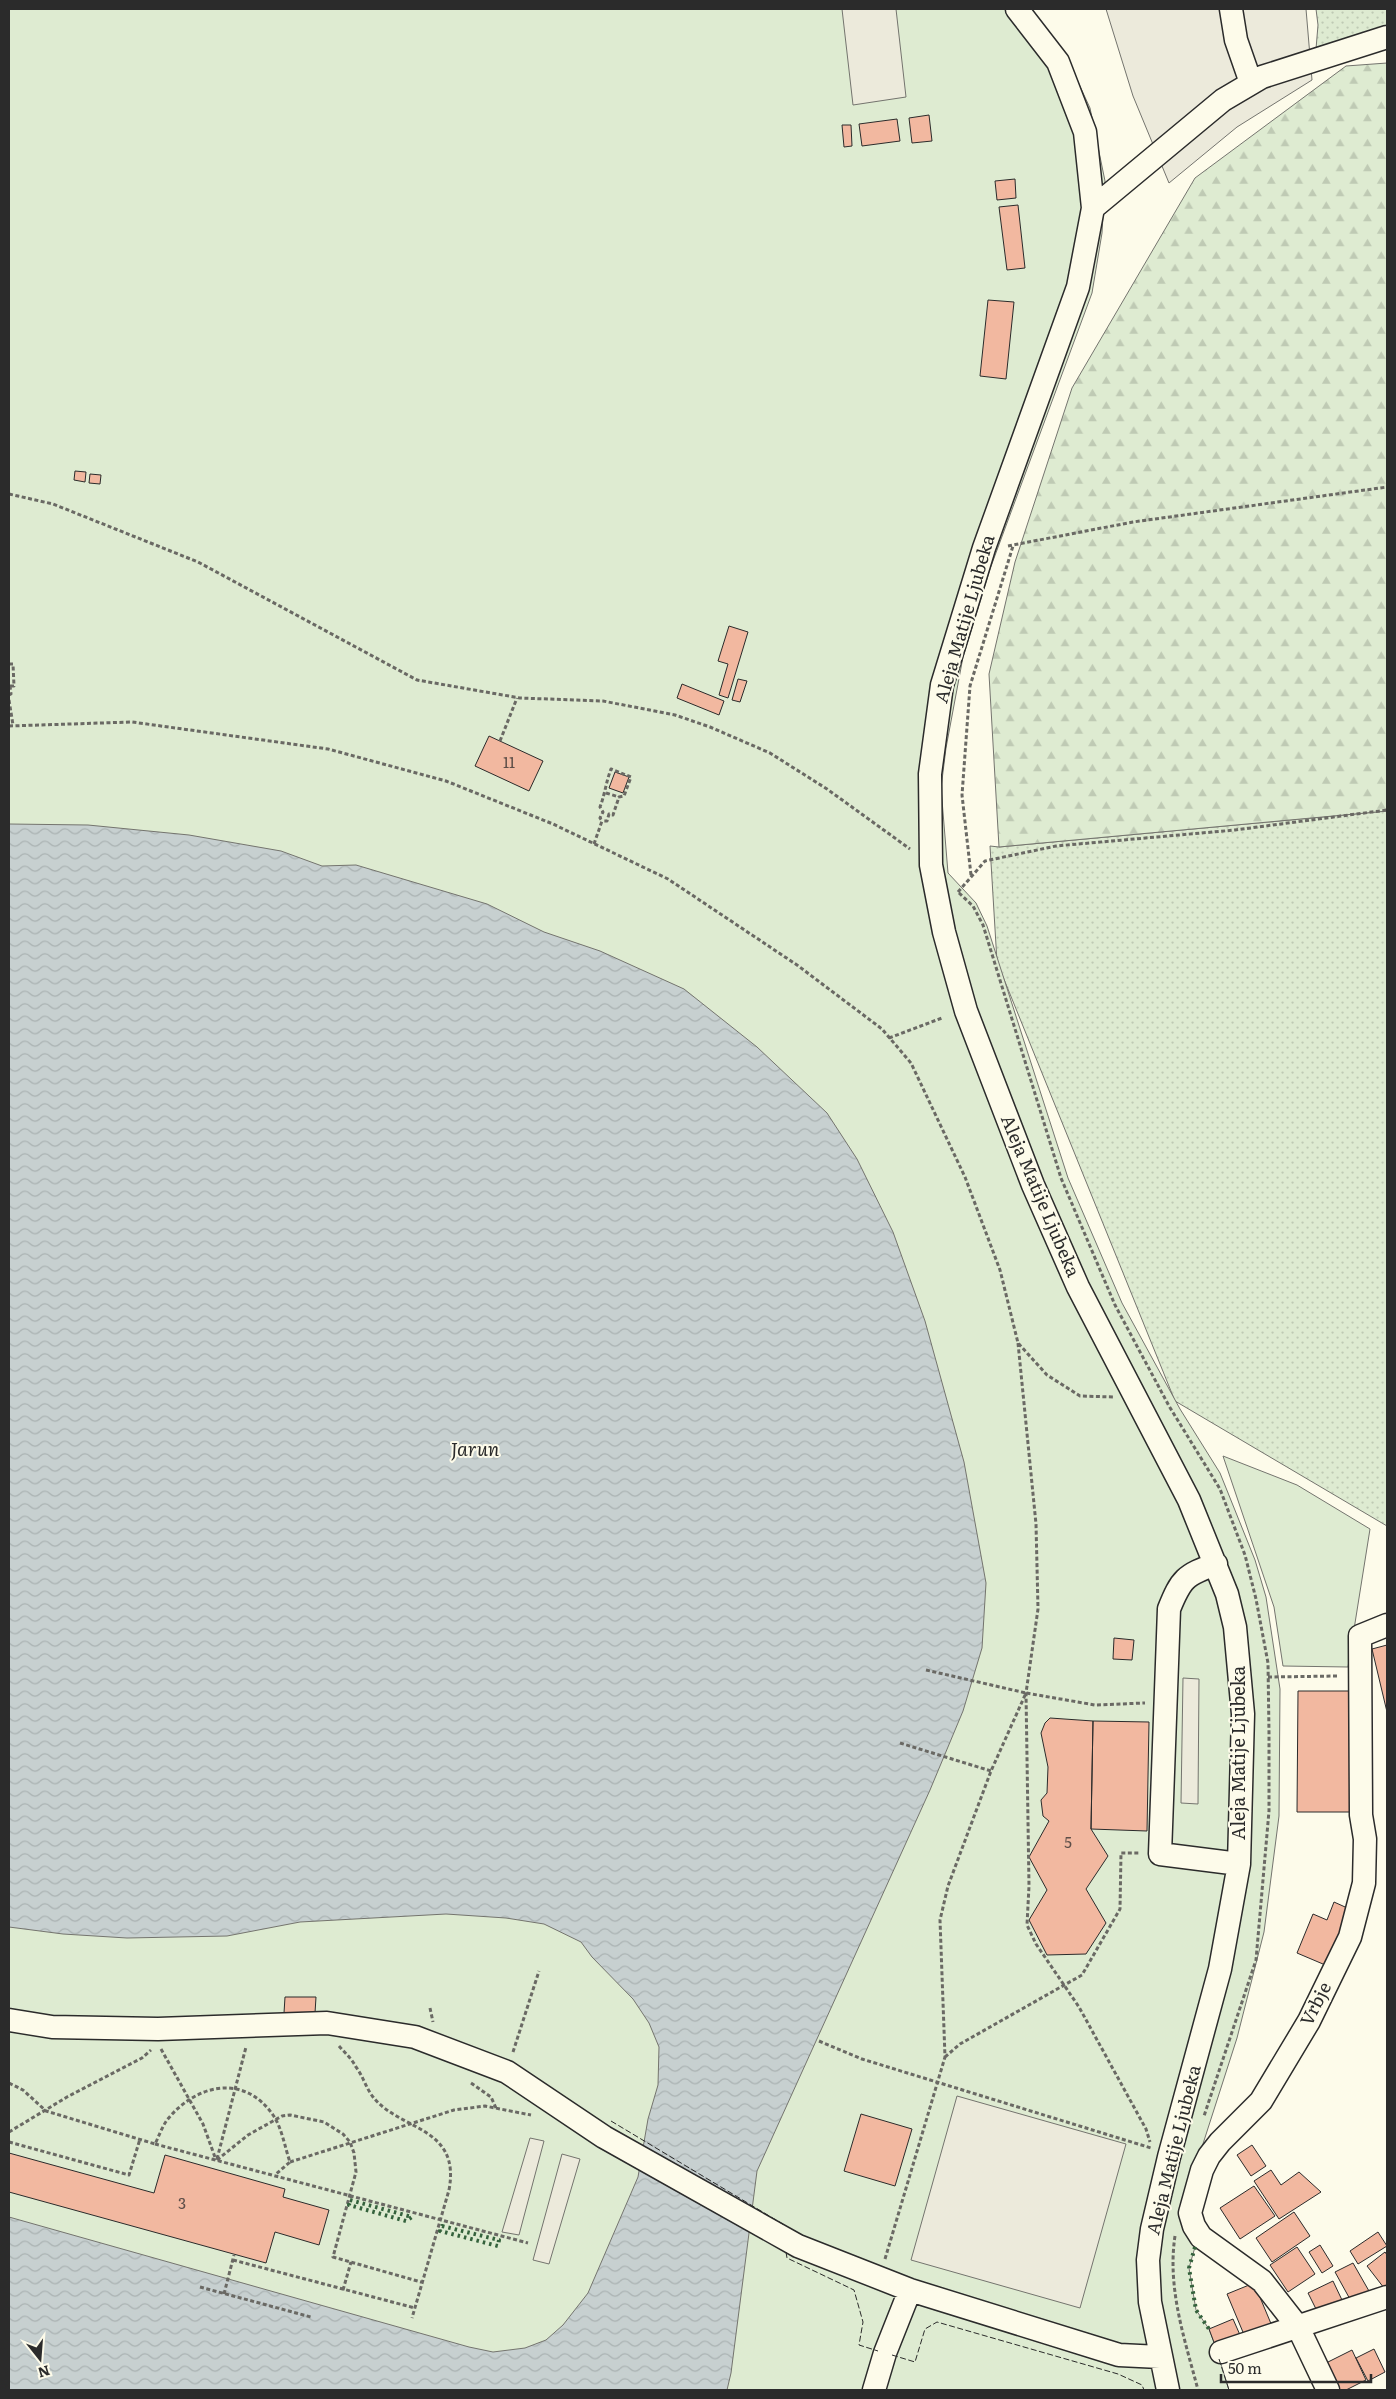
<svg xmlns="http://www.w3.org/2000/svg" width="1396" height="2399" font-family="Literata,serif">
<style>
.green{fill:url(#green-dots);stroke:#74746e}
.forest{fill:url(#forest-firs);stroke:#74746e}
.pitch{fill:#deebd1;stroke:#74746e}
.parking{fill:#eceadb;stroke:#74746e}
.water{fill:url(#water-waves);stroke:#74746e}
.building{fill:#f2b8a0;stroke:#2b2b2b}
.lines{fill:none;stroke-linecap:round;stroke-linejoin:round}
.minor-casing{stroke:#2b2b2b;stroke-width:25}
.path{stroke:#6a6964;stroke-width:3;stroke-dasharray:4 2.5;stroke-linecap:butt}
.minor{stroke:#fdfbea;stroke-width:22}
.hedge{stroke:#34623c;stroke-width:4;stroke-dasharray:2.5 4;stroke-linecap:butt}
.fence{stroke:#2b2b2b;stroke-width:1;stroke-dasharray:6 2.5;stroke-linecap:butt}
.labels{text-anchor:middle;stroke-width:4;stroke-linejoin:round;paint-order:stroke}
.number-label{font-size:15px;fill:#5d4e48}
.street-label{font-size:18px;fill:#2b2b2b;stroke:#fdfbea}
.water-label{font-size:19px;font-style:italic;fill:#2b2b2b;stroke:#fdfbea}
</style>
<defs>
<pattern id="green-dots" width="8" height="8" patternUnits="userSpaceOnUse" patternTransform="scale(1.25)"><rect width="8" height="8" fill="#deebd1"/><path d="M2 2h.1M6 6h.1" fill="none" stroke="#bfcab4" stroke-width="1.8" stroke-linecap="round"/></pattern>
<pattern id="forest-firs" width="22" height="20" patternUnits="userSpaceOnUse" patternTransform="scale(1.25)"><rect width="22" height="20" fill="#deebd1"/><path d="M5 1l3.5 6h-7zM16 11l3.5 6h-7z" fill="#bfcab4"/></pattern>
<pattern id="water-waves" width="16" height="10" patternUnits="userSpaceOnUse" patternTransform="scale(1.25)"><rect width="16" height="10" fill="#c7d0d0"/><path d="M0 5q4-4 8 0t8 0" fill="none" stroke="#abb3b3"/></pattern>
</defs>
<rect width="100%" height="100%" fill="#fdfbea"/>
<path class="green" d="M1316,9H1387V27L1316,49L1318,25Z
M1387,811V1526L1175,1401L997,962L990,846L999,847Z"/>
<path class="forest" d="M1387,63V811L999,847L989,674L1015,562L1072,388L1195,178L1346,66Z"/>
<path class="pitch" d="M9,9H1030L1066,56L1090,108L1105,181L1102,233L1092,293L990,569L963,657L946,748L941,788L948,873L976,903L987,926L1068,1178L1122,1303L1180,1409L1220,1473L1255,1560L1266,1597L1280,1689L1279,1816L1264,1932L1237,2038L1201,2150L1184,2230L1195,2247L1189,2268L1196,2310L1209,2329L1215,2345L1229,2390H9Z
M1223,1456L1297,1485L1370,1529L1348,1667L1283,1666L1274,1607Z"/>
<path class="parking" d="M842,9H896L906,97L853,105Z
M1106,9H1306L1312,80L1237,127L1169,183L1133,96Z
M1183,1678L1199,1679L1198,1804L1181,1803Z
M957,2096L1126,2144L1080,2308L911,2260Z
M530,2138L544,2141L519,2235L502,2232Z
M562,2154L580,2159L549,2264L533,2260Z"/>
<path class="water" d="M9,824L88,825L189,835L281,851L322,866L356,865L487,904L544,932L600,951L684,989L757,1047L827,1113L857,1159L893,1232L925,1321L964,1462L986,1583L982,1648L963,1711L930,1790L757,2171L731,2373L727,2390H9V2217L469,2347L493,2352L525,2348L546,2340L563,2325L588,2293L638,2177L648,2119L658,2085L659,2047L649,2023L633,1999L592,1957L581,1942L544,1924L506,1918L446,1914L300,1922L227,1936L127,1938L63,1934L9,1927Z"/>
<path class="building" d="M929,115L932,141L912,143L909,118Z
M897,119L900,141L862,146L859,124Z
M842,125H851L852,146L844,147Z
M1015,179L1016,198L997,200L995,181Z
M1018,205L1025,268L1007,270L999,207Z
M988,300L1014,302L1006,379L980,376Z
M75,471L86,472L85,482L74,480Z
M90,474L101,475L100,484L89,483Z
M729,626L748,632L728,698L719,695L728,664L718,661Z
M738,679L747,681L740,702L732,700Z
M682,684L724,701L719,715L677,698Z
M489,736L543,761L529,791L475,766Z
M615,772L629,777L623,793L609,788Z
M1114,1638L1134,1640L1132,1660L1113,1659Z
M1387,1645V1712L1372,1649Z
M1298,1691H1350V1812H1297Z
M1050,1718L1093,1721L1091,1829L1108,1856L1086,1889L1106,1923L1086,1954L1047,1955L1029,1920L1047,1890L1029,1857L1049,1821L1043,1816L1041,1800L1047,1793L1048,1767L1041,1733L1045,1723Z
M1093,1721L1149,1722L1147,1831L1091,1829Z
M1334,1902L1354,1911L1330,1967L1297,1953L1313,1914L1327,1920Z
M285,1997H316L315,2013H284Z
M861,2114L912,2129L895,2186L844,2171Z
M1252,2145L1266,2166L1251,2176L1237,2155Z
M9,2153L154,2193L165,2155L285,2189L283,2197L329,2210L319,2245L275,2232L266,2263L9,2192Z
M1271,2170L1281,2185L1299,2172L1321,2192L1279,2219L1254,2181Z
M1254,2186L1275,2216L1240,2239L1220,2208Z
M1294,2212L1310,2236L1272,2262L1256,2238Z
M1378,2232L1387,2246L1358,2264L1350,2251Z
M1320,2245L1333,2266L1322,2273L1309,2252Z
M1297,2247L1315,2274L1288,2292L1270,2265Z
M1385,2252L1387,2255V2286L1384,2288L1367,2266Z
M1353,2263L1369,2291L1351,2301L1335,2272Z
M1333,2281L1342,2300L1318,2313L1308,2293Z
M1254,2283L1272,2326L1245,2337L1227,2294Z
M1233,2319L1240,2335L1215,2345L1209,2329Z
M1374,2349L1385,2372L1368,2381L1356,2358Z
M1352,2350L1366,2380L1346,2390H1334L1322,2365Z"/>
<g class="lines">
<defs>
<path id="minor" d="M1017,9L1058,62L1085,132L1093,208L1078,287L984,548L942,685L930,774L931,865L944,932L966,1011L1033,1185L1078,1287L1189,1500L1227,1594L1235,1627L1243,1714L1239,1864L1220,1969L1169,2157L1152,2229L1148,2260L1150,2302L1168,2390
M1231,9L1236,40L1251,83
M1093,208L1223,100L1262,77L1387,37
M1216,1564C1185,1575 1181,1579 1169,1609L1160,1854L1239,1864
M9,2020L52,2027L158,2029L327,2023L415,2037L507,2072L604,2137L798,2246L910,2290L1119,2355L1160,2357
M1221,2352L1387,2297
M874,2390L885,2353L910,2290
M1328,2390L1298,2327L1262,2281L1201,2237L1194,2226L1190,2213L1202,2170L1209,2156L1220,2142L1261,2101L1309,2021L1350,1937L1364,1883L1365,1839L1361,1815L1360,1636L1387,1625"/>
</defs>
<use href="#minor" class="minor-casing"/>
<path class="path" d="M9,494L53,504L198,562L417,680L520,698L603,701L675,715L710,727L770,753L827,789L910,849
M1008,546L1133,522L1387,487
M9,664H13L14,686H9
M9,695L11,694L10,686
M9,700L13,725
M9,726L132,722L328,749L446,781L553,824L668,879L797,965L882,1029L911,1063L965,1177L1000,1270L1018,1343L1047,1375L1080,1396L1114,1397
M500,741L517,698
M606,793L619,797
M594,844L602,821L600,818L603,812L600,807C605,794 606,782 611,769L631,777L624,796L619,797L613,815L609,814L607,821H602
M971,875L962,795L970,686L1013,546
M958,892L985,861L1056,846L1235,830L1387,810
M959,893L973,906L983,925L1061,1178L1115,1305L1169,1406L1220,1489L1245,1555L1256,1599L1268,1663L1269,1733V1811L1256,1960L1204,2116
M889,1038L942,1018
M1018,1343L1036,1524L1038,1609L1026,1693L1029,1886L1027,1925L1036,1944L1079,2007L1146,2129L1150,2142
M926,1670L1026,1693
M1268,1677L1339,1676
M900,1743L991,1771
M430,2008L433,2022
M819,2041L862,2059L1151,2148
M339,2046C345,2053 352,2059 356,2067C363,2076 366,2088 373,2097C400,2131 461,2126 449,2190L412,2318
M161,2049L203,2124L216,2160
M513,2052L539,1971
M945,2057L960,2044L1082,1975L1120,1909L1121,1853H1139
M9,2083L23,2090L46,2111L155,2144C159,2136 162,2127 167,2120C196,2084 244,2073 273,2115C282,2128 285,2148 290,2162L275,2175
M471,2083L491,2097L496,2108
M9,2132L67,2097L142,2058L151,2050
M9,2142L129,2175L140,2139
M155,2144L528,2243
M217,2159L246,2047
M217,2160L248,2135L282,2116L290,2115L324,2122L343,2134L350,2142L354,2153L356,2172L333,2257L421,2282
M290,2162L454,2110L485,2106L531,2115
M1175,2236C1167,2289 1185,2340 1198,2390
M885,2259L945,2057L940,1920L948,1886L991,1771L1026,1693L1095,1705L1145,1703
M233,2260L415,2308
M200,2287L311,2317
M343,2290L351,2262
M224,2294L234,2255"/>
<use href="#minor" class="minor"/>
<path class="hedge" d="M350,2200L412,2217L406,2221L349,2205Z
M442,2226L499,2240L498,2246L440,2231Z
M1195,2247L1189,2268L1196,2310L1209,2329"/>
<path class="fence" d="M611,2121L786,2226
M786,2252L787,2258L854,2290L863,2322L859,2345L878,2351
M892,2355L915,2362L925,2329L937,2322L1118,2374L1142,2385L1144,2390
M1219,2359L1229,2390"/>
</g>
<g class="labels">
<g class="number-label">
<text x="509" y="768">11</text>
<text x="1068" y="1848">5</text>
<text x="182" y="2209">3</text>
</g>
<g class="street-label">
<text transform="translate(965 619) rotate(-74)" y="6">Aleja Matije Ljubeka</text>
<text transform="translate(1040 1196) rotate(67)" y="6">Aleja Matije Ljubeka</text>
<text transform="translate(1239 1753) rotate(-90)" y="6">Aleja Matije Ljubeka</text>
<text transform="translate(1316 2004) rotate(-63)" y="6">Vrbje</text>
<text transform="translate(1174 2150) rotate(-76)" y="6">Aleja Matije Ljubeka</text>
</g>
<g class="water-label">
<text x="475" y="1456">Jarun</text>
</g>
</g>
<rect width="1396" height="2399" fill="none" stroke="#2b2b2b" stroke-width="20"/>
<g transform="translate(40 2359) rotate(163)" stroke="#fdfbea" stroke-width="4" paint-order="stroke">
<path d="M0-4L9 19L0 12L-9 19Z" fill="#2b2b2b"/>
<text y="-8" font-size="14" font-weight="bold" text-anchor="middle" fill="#2b2b2b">N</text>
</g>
<path d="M1221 2374v8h150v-8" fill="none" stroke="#2b2b2b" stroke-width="2.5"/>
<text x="1228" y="2374" font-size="15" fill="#2b2b2b" stroke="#fdfbea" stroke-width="4" paint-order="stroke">50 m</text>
</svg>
